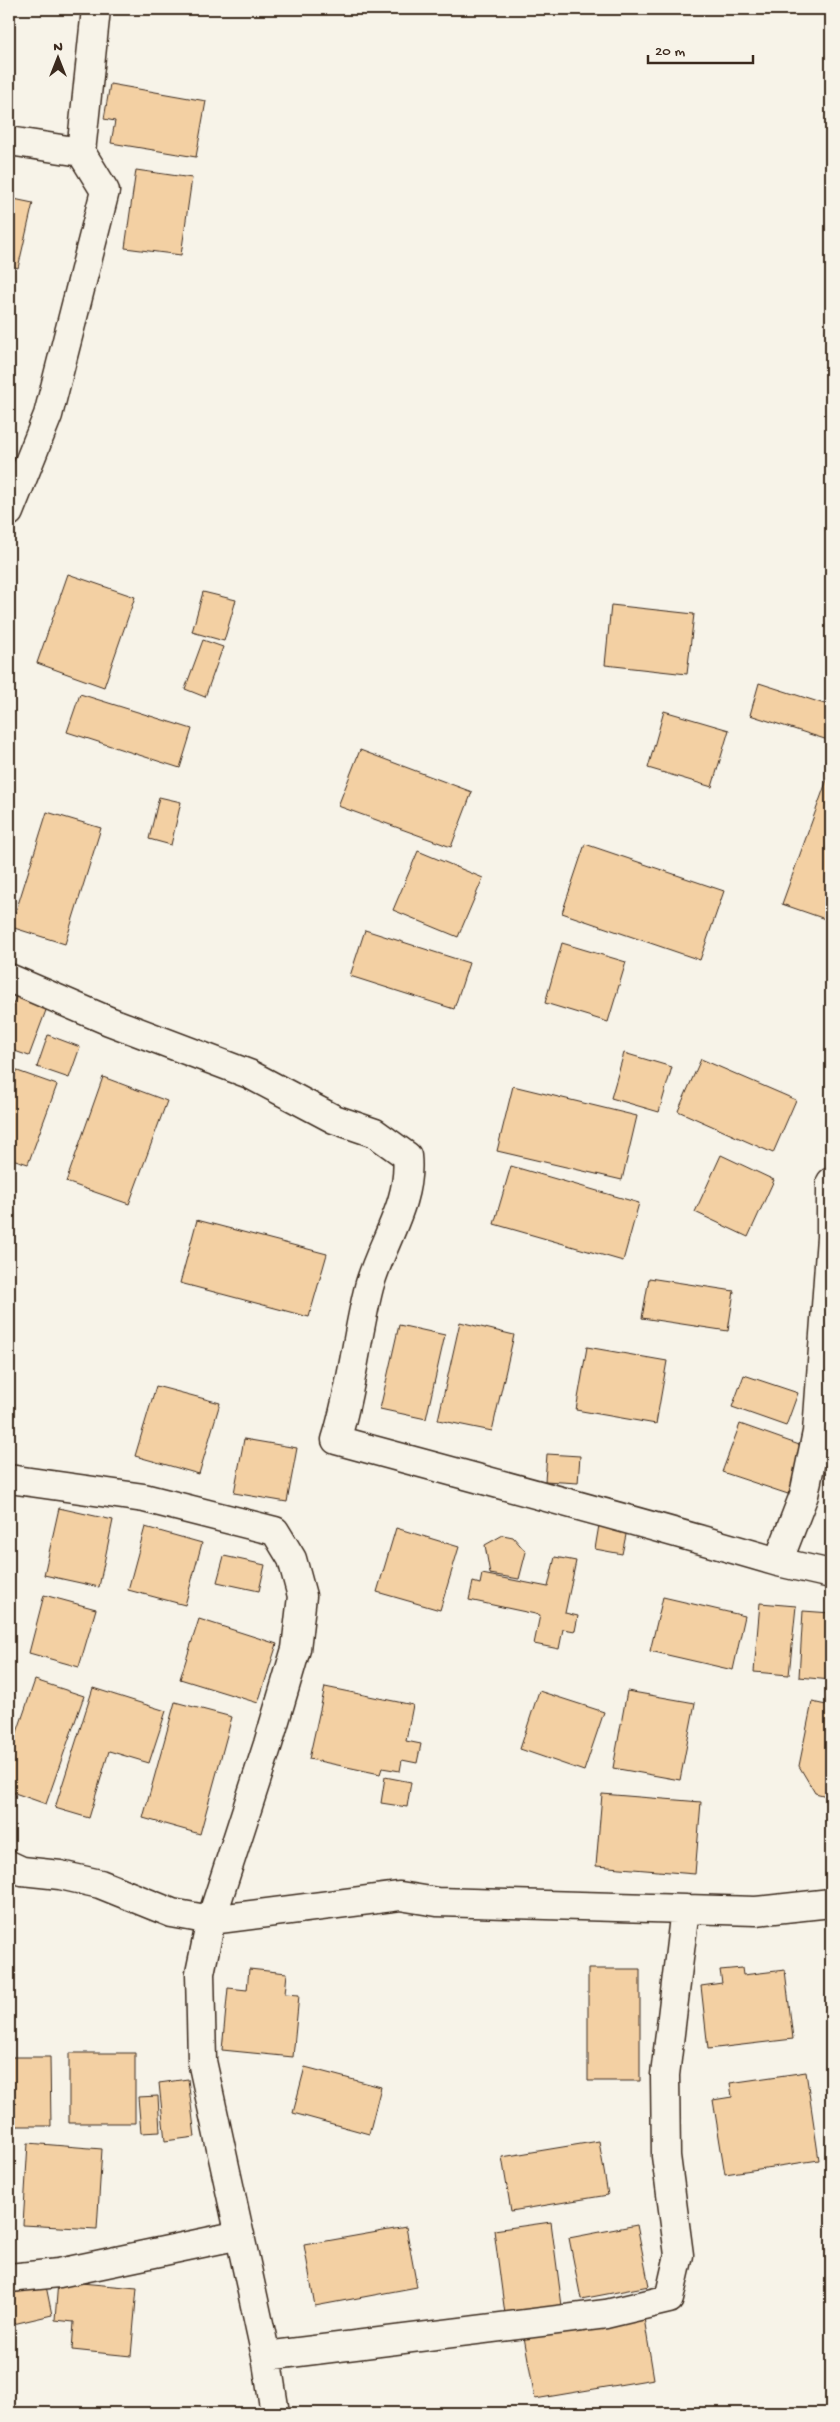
<svg xmlns="http://www.w3.org/2000/svg" width="840" height="2422" font-family="'Gochi Hand',sans-serif">
<style>
.building{fill:#f3d0a3;stroke:#3b2a1e}
.lines{fill:none;stroke-linecap:round;stroke-linejoin:round}
.minor-casing{stroke:#3b2a1e;stroke-width:31}
.minor{stroke:#f7f3e8;stroke-width:28}
</style>
<rect width="100%" height="100%" fill="#f7f3e8"/>
<filter id="ink" filterUnits="userSpaceOnUse"><feTurbulence type="fractalNoise" baseFrequency=".02" numOctaves="2"/><feDisplacementMap in="SourceGraphic" scale="10" xChannelSelector="R" yChannelSelector="G"/><feConvolveMatrix kernelMatrix="1 2 1 2 8 2 1 2 1" color-interpolation-filters="sRGB"/></filter>
<g filter="url(#ink)">
<path class="building" d="M110,84L206,101L196,157L111,143L115,121L104,119Z
M136,170L192,178L181,255L125,248Z
M9,198L33,203L18,268L9,265Z
M68,574L135,597L104,687L37,663Z
M203,592L236,600L224,641L192,632Z
M611,605L694,614L687,674L605,665Z
M203,640L223,647L205,697L185,689Z
M759,683L831,706V741L750,715Z
M80,694L192,729L180,768L67,732Z
M664,711L729,730L712,787L648,768Z
M360,750L472,792L451,847L338,806Z
M829,774L831,775V921L782,904Z
M159,797L181,802L171,845L149,839Z
M47,812L101,828L65,944L11,927Z
M585,844L724,891L700,960L562,913Z
M418,851L483,878L458,937L393,910Z
M365,930L469,963L454,1009L350,976Z
M562,943L626,962L608,1022L545,1003Z
M17,994L48,1005L29,1056L9,1049V1016Z
M48,1035L80,1047L69,1078L37,1067Z
M624,1053L672,1067L659,1112L611,1098Z
M701,1059L796,1100L773,1153L678,1111Z
M9,1068L57,1085L28,1164L9,1158Z
M103,1077L167,1101L129,1204L66,1182Z
M513,1086L637,1116L622,1180L497,1151Z
M721,1155L774,1180L748,1237L695,1212Z
M511,1166L639,1203L623,1261L494,1224Z
M197,1220L327,1254L309,1317L180,1283Z
M649,1278L734,1291L728,1331L642,1318Z
M460,1322L514,1335L492,1431L438,1420Z
M399,1325L445,1335L426,1419L380,1409Z
M587,1347L667,1361L656,1424L576,1410Z
M744,1375L798,1393L786,1426L732,1407Z
M156,1386L220,1403L199,1474L135,1456Z
M740,1424L805,1447L788,1494L722,1472Z
M244,1439L297,1448L287,1502L234,1493Z
M547,1454L580,1456L578,1483L545,1481Z
M59,1508L113,1520L99,1587L44,1575Z
M599,1525L627,1530L622,1554L595,1549Z
M145,1527L202,1543L185,1605L128,1590Z
M396,1528L459,1547L440,1610L377,1592Z
M503,1535L513,1537L526,1552L519,1579L490,1574L485,1545Z
M224,1556L265,1565L259,1591L217,1582Z
M555,1557L576,1561L565,1613L578,1616L575,1631L563,1629L559,1649L534,1644L540,1615L469,1600L473,1582L480,1584L482,1574L548,1587Z
M44,1595L96,1609L79,1667L29,1653Z
M663,1597L745,1616L733,1670L650,1651Z
M760,1603L796,1606L789,1675L754,1672Z
M803,1611L831,1613V1680L799,1677Z
M199,1619L277,1644L258,1703L180,1679Z
M35,1680L84,1696L46,1804L9,1791V1756Z
M325,1687L413,1705L406,1741L421,1744L417,1763L402,1760L400,1771L382,1768L380,1774L309,1759Z
M93,1688L166,1711L149,1763L109,1751L89,1818L55,1808Z
M539,1691L604,1712L584,1771L520,1749Z
M627,1691L695,1703L680,1780L613,1768Z
M175,1702L232,1717L200,1834L143,1818Z
M812,1702L831,1706V1797L815,1793L799,1766Z
M385,1777L411,1782L407,1807L381,1803Z
M602,1794L701,1802L695,1874L596,1866Z
M742,1968L743,1975L785,1970L793,2039L708,2049L701,1986L722,1983L720,1970Z
M249,1969L287,1973L285,1994L299,1995L293,2057L222,2050L228,1988L247,1990Z
M588,1969H640V2081H588Z
M69,2053H135V2123H69Z
M9,2057H50L51,2126H9Z
M305,2067L381,2087L369,2134L293,2113Z
M806,2072L819,2160L725,2174L713,2100L732,2097L730,2083Z
M188,2079L195,2137L165,2141L159,2083Z
M158,2096L160,2132L141,2133L138,2097Z
M9,2136H14L12,2185H9Z
M599,2141L608,2195L511,2211L502,2157Z
M28,2143L102,2149L97,2229L23,2225Z
M551,2222L562,2306L505,2314L494,2230Z
M637,2225L649,2286L581,2299L569,2238Z
M406,2227L417,2287L315,2306L304,2245Z
M58,2281L137,2288L131,2356L72,2350L74,2322L55,2320Z
M46,2286L52,2315L9,2325V2294Z
M644,2318L654,2379L535,2399L524,2337Z"/>
<g class="lines">
<defs>
<path id="minor" d="M9,141L81,152
M9,512L48,415L105,191L81,152L96,9
M9,978L109,1021L249,1074L334,1119L375,1133L407,1156C412,1203 381,1243 369,1287C356,1338 352,1390 336,1440C483,1480 632,1519 778,1562L804,1495L817,1432L831,1237V1182
M9,1479L144,1498L275,1531L292,1559L302,1596L296,1649L268,1744L211,1920L200,1973L202,2061L266,2356L275,2413
M778,1562L831,1574
M9,1865L22,1871L60,1875L100,1884L172,1913L211,1920L400,1896L437,1902L756,1911L831,1903
M9,2278L59,2273L240,2235
M266,2356L606,2314L669,2299L679,2255L666,2156L665,2075L685,1909"/>
</defs>
<use href="#minor" class="minor-casing"/>
<use href="#minor" class="minor"/>
</g>
</g>
<rect width="840" height="2422" fill="none" stroke="#f7f3e8" stroke-width="30"/>
<rect x="15" y="15" width="810" height="2392" fill="none" stroke="#3b2a1e" stroke-width="2" filter="url(#ink)"/>
<g transform="translate(58 58)" stroke="#f7f3e8" stroke-width="4" paint-order="stroke">
<path d="M0-4L9 19L0 12L-9 19Z" fill="#3b2a1e"/>
<text y="-8" font-size="14" font-weight="bold" text-anchor="middle" fill="#3b2a1e">N</text>
</g>
<path d="M648 55v8h105v-8" fill="none" stroke="#3b2a1e" stroke-width="2.5"/>
<text x="655" y="55" font-size="15" fill="#3b2a1e" stroke="#f7f3e8" stroke-width="4" paint-order="stroke">20 m</text>
</svg>
